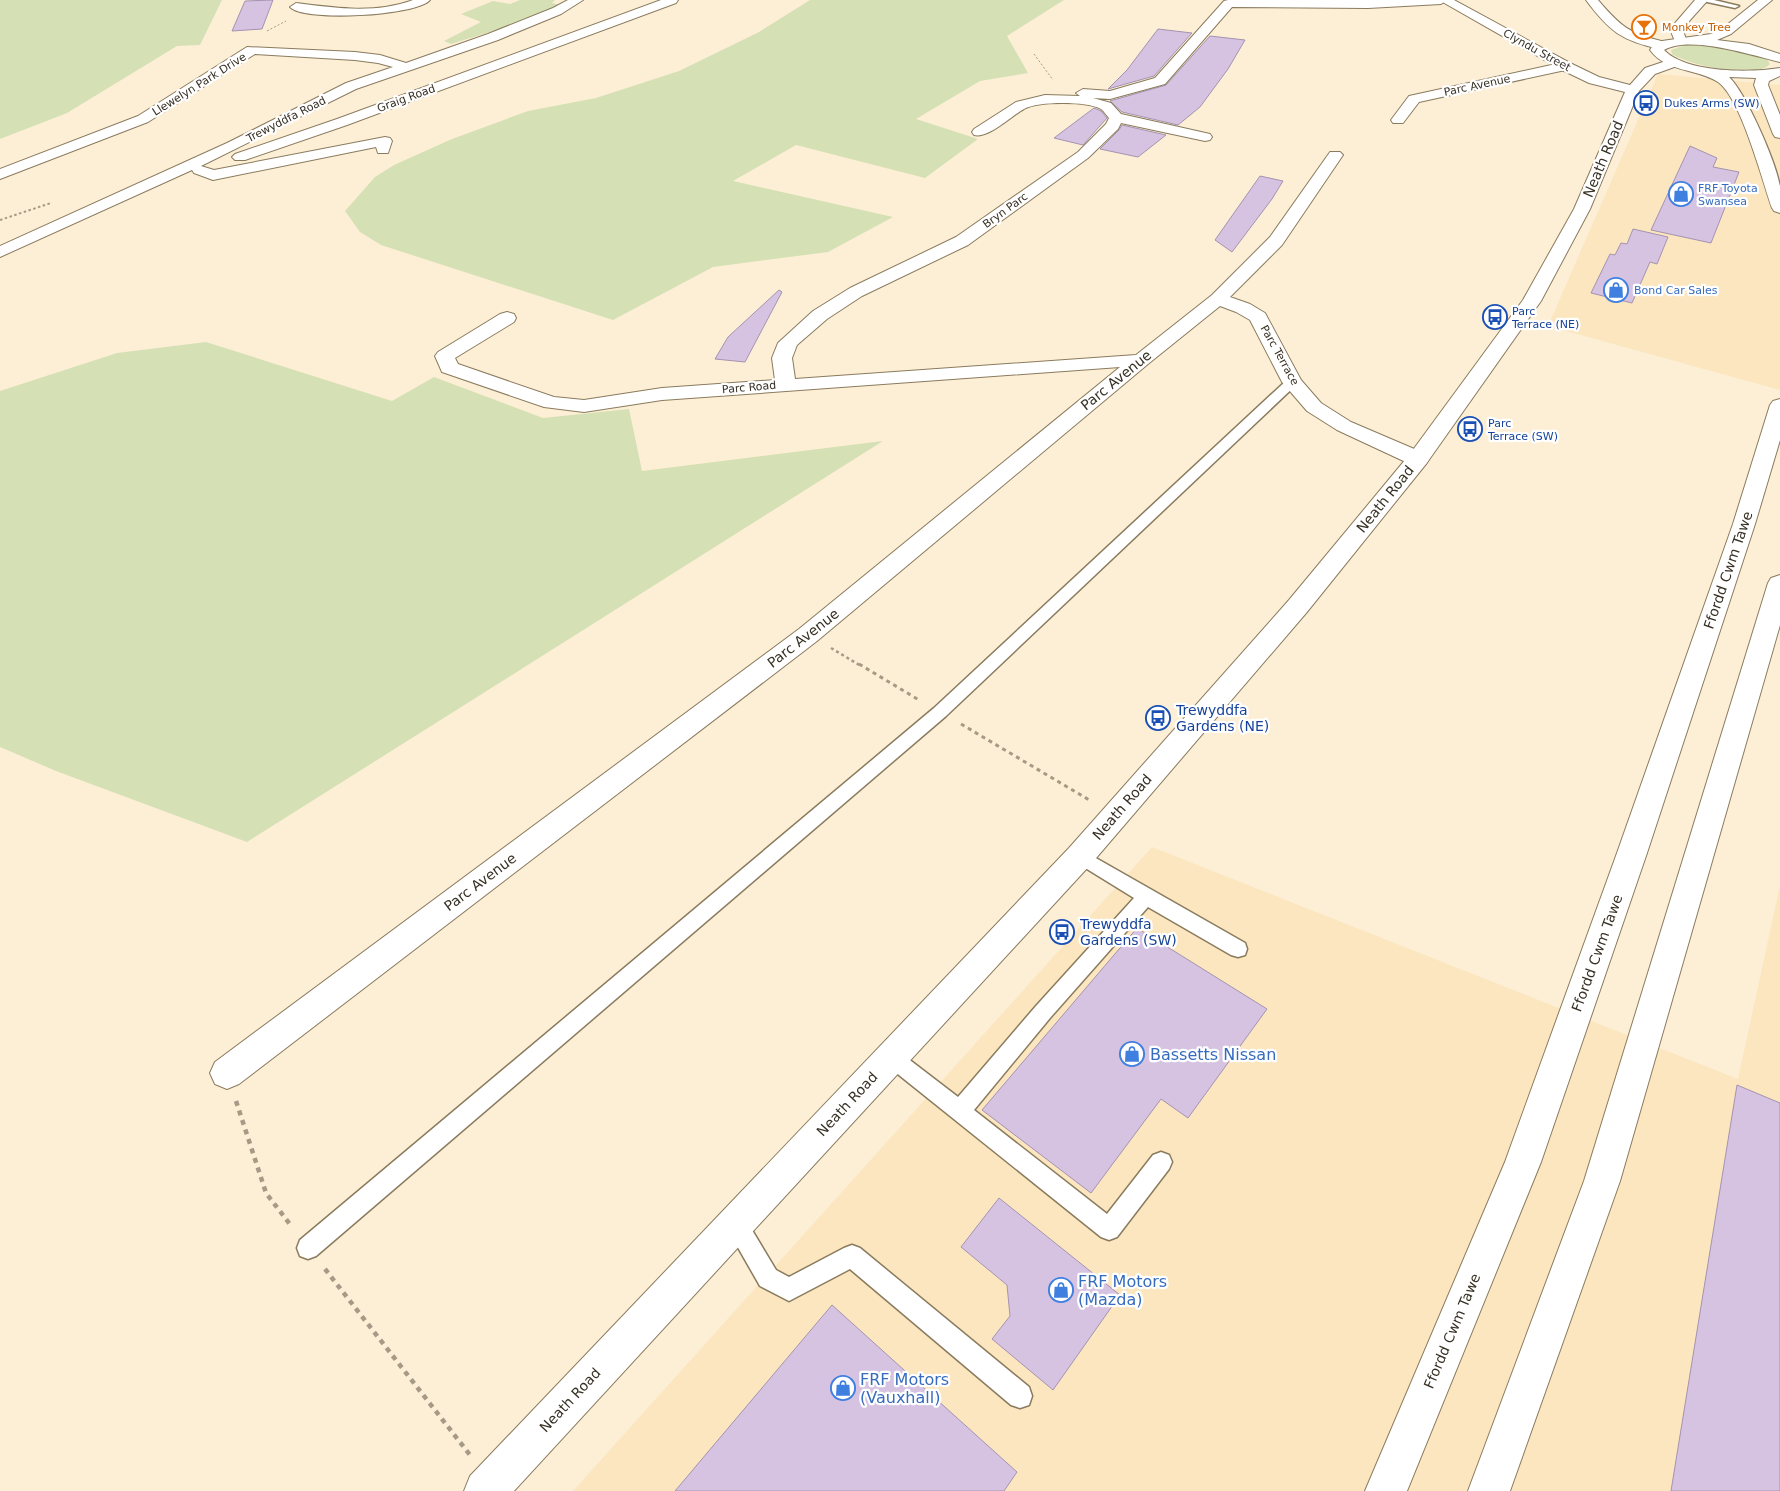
<svg xmlns="http://www.w3.org/2000/svg" width="1780" height="1491" font-family="'DejaVu Sans',sans-serif">
<style>
.built{fill:#fbe6bf}
.green{fill:#d5e0b5}
.building{fill:#d5c3e1;stroke:#a493b0}
.lines{fill:none;stroke-linecap:round;stroke-linejoin:round}
.lane-casing{stroke:#8a7b5e;stroke-width:3}
.street-casing{stroke:#8a7b5e;stroke-width:2}
.secondary-casing{stroke:#8a7b5e;stroke-width:2}
.primary-casing{stroke:#8a7b5e;stroke-width:2}
.path-far4{stroke:#a59a86;stroke-width:1;stroke-dasharray:2 2;stroke-linecap:butt}
.path-far3{stroke:#a59a86;stroke-width:2;stroke-dasharray:2.5 2.5;stroke-linecap:butt}
.path-far2{stroke:#a59a86;stroke-width:2.5;stroke-dasharray:3 3;stroke-linecap:butt}
.path-far1{stroke:#a59a86;stroke-width:3;stroke-dasharray:4 4;stroke-linecap:butt}
.path{stroke:#a59a86;stroke-width:4.5;stroke-dasharray:5 5;stroke-linecap:butt}
.lane{fill:#fff;fill-rule:evenodd}
.street{fill:#fff;fill-rule:evenodd}
.secondary{fill:#fff;fill-rule:evenodd}
.primary{fill:#fff;fill-rule:evenodd}
.labels{text-anchor:middle;stroke-width:4.5;stroke-linejoin:round;paint-order:stroke}
.far-food-label{font-size:11px;fill:#c56008;stroke:#fff;text-anchor:start}
.far-street-label{font-size:11px;fill:#373024;stroke:#fff}
.far-transit-label{font-size:11px;fill:#164399;stroke:#fff;text-anchor:start}
.far-shop-label{font-size:11px;fill:#366cbe;stroke:#fff;text-anchor:start}
.street-label{font-size:14px;fill:#373024;stroke:#fff}
.transit-label{font-size:14px;fill:#164399;stroke:#fff;text-anchor:start}
.near-shop-label{font-size:16px;fill:#366cbe;stroke:#fff;text-anchor:start}
</style>
<rect width="100%" height="100%" fill="#fdefd5"/>
<path class="built" d="M1658,74L1780,85V390L1548,326Z
M1152,847L1738,1079L1780,885V1491H573Z"/>
<path class="green" d="M0,0H222L200,45L177,46L67,113L0,139Z
M520,0H555L552,3L561,5L525,21L451,44L444,41L481,22L461,14L493,1L510,4Z
M810,0H1064L1007,36L1028,73L980,81L916,119L978,139L925,178L796,145L733,181L893,217L828,252L713,267L613,320L381,245L360,232L345,211L375,177L394,165L452,139L528,111L596,98L679,71L759,32Z
M1686,45C1704,45 1762,46 1770,64C1756,80 1688,65 1672,54L1671,50Z
M206,342L392,401L434,377L543,418L629,409L642,471L883,441L247,842L56,771L0,747V391L117,353Z"/>
<path class="building" d="M273,0L262,29L232,31L245,1Z
M1158,29L1192,33L1154,76L1108,89L1127,70Z
M1210,36L1245,40L1228,69L1200,107L1178,125L1122,112L1110,101L1166,85Z
M1094,108L1101,111L1107,118L1083,145L1054,138Z
M1122,125L1166,135L1138,157L1100,149L1119,130Z
M1690,146L1717,158L1713,167L1739,172L1711,243L1651,230Z
M1260,176L1283,181L1272,199L1232,252L1215,240Z
M1633,229L1668,237L1657,264L1650,262L1632,303L1591,293L1610,254L1615,255L1621,243L1627,244Z
M779,290L782,292L745,362L715,359L728,337Z
M1137,928L1267,1009L1188,1118L1161,1099L1091,1193L982,1110Z
M1737,1085L1780,1103V1491H1671Z
M999,1198L1120,1295L1053,1390L992,1339L1010,1316L1007,1285L961,1247Z
M832,1305L1017,1472L1004,1491H675Z"/>
<g class="lines">
<defs>
<path id="lane" d="M1698,0H1714L1739,6L1735,8Z
M1292,378L1296,379L1298,382L1296,385L946,716L316,1256L308,1259L300,1256L297,1248L300,1240L934,708L1288,379Z
M1080,849L1245,943L1247,949L1245,955L1238,957L1231,955L1148,907L1050,1018L974,1110L1107,1214L1153,1155L1161,1152L1169,1155L1172,1162L1169,1169L1117,1237L1109,1240L1101,1237L884,1063L881,1057L884,1051L891,1048L898,1051L958,1097L1036,1006L1134,898L1074,861L1071,856L1074,851Z
M735,1212L743,1215L776,1270L789,1277L844,1248L852,1245L860,1248L1029,1387L1032,1396L1029,1405L1020,1408L1011,1405L850,1269L789,1301L760,1286L724,1223L727,1215Z"/>
<path id="street" d="M413,0H430C416,16 303,22 290,7L296,3C334,8 376,14 413,0Z
M568,0H583L561,14L498,40L356,89L201,166L214,170L385,137L390,138L392,141L388,153H378L376,147L213,180L194,173L192,170L0,257V246L227,143L346,83L393,67L378,63L355,60L255,54L148,122L0,179V169L138,116L247,47L355,52L380,55L406,63L488,34L553,8Z
M661,0H678L676,3L347,125L245,160H235L232,157L235,154L337,119Z
M1228,0H1447L1441,4L1368,8L1232,7L1165,84L1110,99L1093,98L1111,103L1121,114L1210,134L1212,137L1210,140L1205,141L1121,123L1118,129L1088,158L968,245L862,296L827,319L797,345L792,358L795,379L1136,355L1212,295L1270,237L1330,152H1340L1343,155L1282,245L1230,297L1250,304L1265,313L1301,380L1321,403L1351,422L1426,454L1429,459L1426,464L1418,465L1410,464L1337,430L1307,411L1282,382L1250,320L1236,312L1220,306L1148,364L817,641L239,1084L227,1089L215,1084L210,1073L215,1062L799,629L1120,367L662,400L584,412L544,407L442,372L435,356L438,352L500,314L507,312L514,314L516,318L514,322L455,358L458,364L554,397L584,400L662,388L775,380L772,358L778,343L813,311L850,288L956,237L1078,152L1106,124L1109,118C1106,115 1104,111 1101,109C1087,101 1038,101 1024,109C1011,116 988,139 974,135L972,132L974,129L1016,102L1045,95L1080,96L1076,93L1083,89L1110,91L1155,78L1224,1Z
M1695,0H1708L1682,29L1687,41L1686,44H1676L1670,29Z
M1565,62L1570,63L1572,66L1570,69L1419,102L1403,123H1393L1391,120L1409,96Z"/>
<path id="secondary" d="M1439,0H1454L1570,63L1599,77L1630,85L1645,68L1672,59L1679,63L1677,66L1655,74L1639,91L1590,209L1541,301L1426,464L1307,612L1091,864L514,1491H464L470,1476L1069,848L1289,600L1410,454L1523,300L1574,209L1625,92L1589,83L1560,69Z
M1586,0H1598C1622,28 1629,33 1665,42L1666,45L1660,49C1622,41 1609,31 1586,0Z"/>
<path id="primary" d="M1758,0H1772L1731,34L1717,40L1749,44L1780,54V62C1750,55 1691,35 1664,50C1686,73 1750,73 1780,68V76L1769,81L1768,85L1780,115V138L1775,137L1773,134L1754,85L1756,78L1729,77C1746,93 1776,162 1780,186C1780,194 1780,204 1780,213L1774,211L1772,208C1762,180 1741,98 1718,82C1696,68 1667,73 1650,50L1655,42L1711,34L1723,28Z
M1780,399V440L1755,524L1647,853L1541,1162L1407,1491H1365L1505,1162L1617,853L1733,524L1770,405L1773,401Z
M1780,575V625L1620,1181L1510,1491H1468L1584,1181L1768,583L1771,578Z"/>
</defs>
<use href="#lane" class="lane-casing"/>
<use href="#street" class="street-casing"/>
<use href="#secondary" class="secondary-casing"/>
<use href="#primary" class="primary-casing"/>
<path class="path-far4" d="M267,31L286,21
M1034,54L1053,80"/>
<path class="path-far3" d="M0,220L51,203"/>
<path class="path-far2" d="M831,648L861,666"/>
<path class="path-far1" d="M859,664L919,700
M961,724L1091,801"/>
<path class="path" d="M236,1101L266,1193L292,1227
M325,1269L470,1455"/>
<use href="#lane" class="lane"/>
<use href="#street" class="street"/>
<use href="#secondary" class="secondary"/>
<use href="#primary" class="primary"/>
</g>
<defs>
<symbol id="bar-ring" viewBox="-11 -11 22 22"><circle r="9.5" fill="#fff" stroke="#e8710a" stroke-width="1.5"/><path d="M-6-5H6L.8 .8V4.5H3.5V6h-7V4.5H-.8V.8Z" fill="#e8710a"/></symbol>
<symbol id="bus-ring" viewBox="-11 -11 22 22"><circle r="9.5" fill="#fff" stroke="#1a4fb4" stroke-width="1.5"/><path d="M-5-6H5V4H4V6H2V4H-2V6H-4V4H-5ZM-3.5-4V0h7V-4ZM-3.5 1.2v1.5H-2V1.2ZM2 1.2v1.5H3.5V1.2Z" fill="#1a4fb4"/></symbol>
<symbol id="shop-ring" viewBox="-11 -11 22 22"><circle r="9.5" fill="#fff" stroke="#3f7fe0" stroke-width="1.5"/><path d="M-5-2.5h2.3a2.7 3.5 0 0 1 5.4 0H5L5.5 6h-11ZM-1.5-2.5h3a1.5 2.3 0 0 0-3 0Z" fill="#3f7fe0"/></symbol>
</defs>
<g fill-rule="evenodd">
<use href="#bar-ring" x="1630" y="13" width="28" height="28"/>
<use href="#bus-ring" x="1632" y="89" width="28" height="28"/>
<use href="#shop-ring" x="1667" y="180" width="28" height="28"/>
<use href="#shop-ring" x="1602" y="276" width="28" height="28"/>
<use href="#bus-ring" x="1481" y="303" width="28" height="28"/>
<use href="#bus-ring" x="1456" y="415" width="28" height="28"/>
<use href="#bus-ring" x="1144" y="704" width="28" height="28"/>
<use href="#bus-ring" x="1048" y="918" width="28" height="28"/>
<use href="#shop-ring" x="1118" y="1040" width="28" height="28"/>
<use href="#shop-ring" x="1047" y="1276" width="28" height="28"/>
<use href="#shop-ring" x="829" y="1374" width="28" height="28"/>
</g>
<g class="labels">
<g class="far-food-label">
<text x="1662" y="31">Monkey Tree</text>
</g>
<g class="far-street-label">
<text transform="translate(1537 50) rotate(29)" y="4">Clyndu Street</text>
<text transform="translate(199 84) rotate(-32)" y="4">Llewelyn Park Drive</text>
<text transform="translate(1477 85) rotate(-12)" y="4">Parc Avenue</text>
<text transform="translate(406 98) rotate(-20)" y="4">Graig Road</text>
<text transform="translate(286 119) rotate(-27)" y="4">Trewyddfa Road</text>
<text transform="translate(1005 210) rotate(-36)" y="4">Bryn Parc</text>
<text transform="translate(1280 355) rotate(61)" y="4">Parc Terrace</text>
<text transform="translate(749 387) rotate(-5)" y="4">Parc Road</text>
</g>
<g class="far-transit-label">
<text x="1664" y="107">Dukes Arms (SW)</text>
<text x="1512" y="315">Parc<tspan x="1512" dy="13">Terrace (NE)</tspan></text>
<text x="1488" y="427">Parc<tspan x="1488" dy="13">Terrace (SW)</tspan></text>
</g>
<g class="far-shop-label">
<text x="1698" y="192">FRF Toyota<tspan x="1698" dy="13">Swansea</tspan></text>
<text x="1634" y="294">Bond Car Sales</text>
</g>
<g class="street-label">
<text transform="translate(1603 159) rotate(-67)" y="5">Neath Road</text>
<text transform="translate(1116 380) rotate(-39)" y="5">Parc Avenue</text>
<text transform="translate(1385 499) rotate(-51)" y="5">Neath Road</text>
<text transform="translate(1728 570) rotate(-71)" y="5">Ffordd Cwm Tawe</text>
<text transform="translate(803 638) rotate(-38)" y="5">Parc Avenue</text>
<text transform="translate(1122 807) rotate(-49)" y="5">Neath Road</text>
<text transform="translate(480 882) rotate(-37)" y="5">Parc Avenue</text>
<text transform="translate(1597 953) rotate(-70)" y="5">Ffordd Cwm Tawe</text>
<text transform="translate(847 1104) rotate(-47)" y="5">Neath Road</text>
<text transform="translate(1452 1331) rotate(-67)" y="5">Ffordd Cwm Tawe</text>
<text transform="translate(570 1400) rotate(-47)" y="5">Neath Road</text>
</g>
<g class="transit-label">
<text x="1176" y="715">Trewyddfa<tspan x="1176" dy="16">Gardens (NE)</tspan></text>
<text x="1080" y="929">Trewyddfa<tspan x="1080" dy="16">Gardens (SW)</tspan></text>
</g>
<g class="near-shop-label">
<text x="1150" y="1060">Bassetts Nissan</text>
<text x="1078" y="1287">FRF Motors<tspan x="1078" dy="18">(Mazda)</tspan></text>
<text x="860" y="1385">FRF Motors<tspan x="860" dy="18">(Vauxhall)</tspan></text>
</g>
</g>
</svg>
